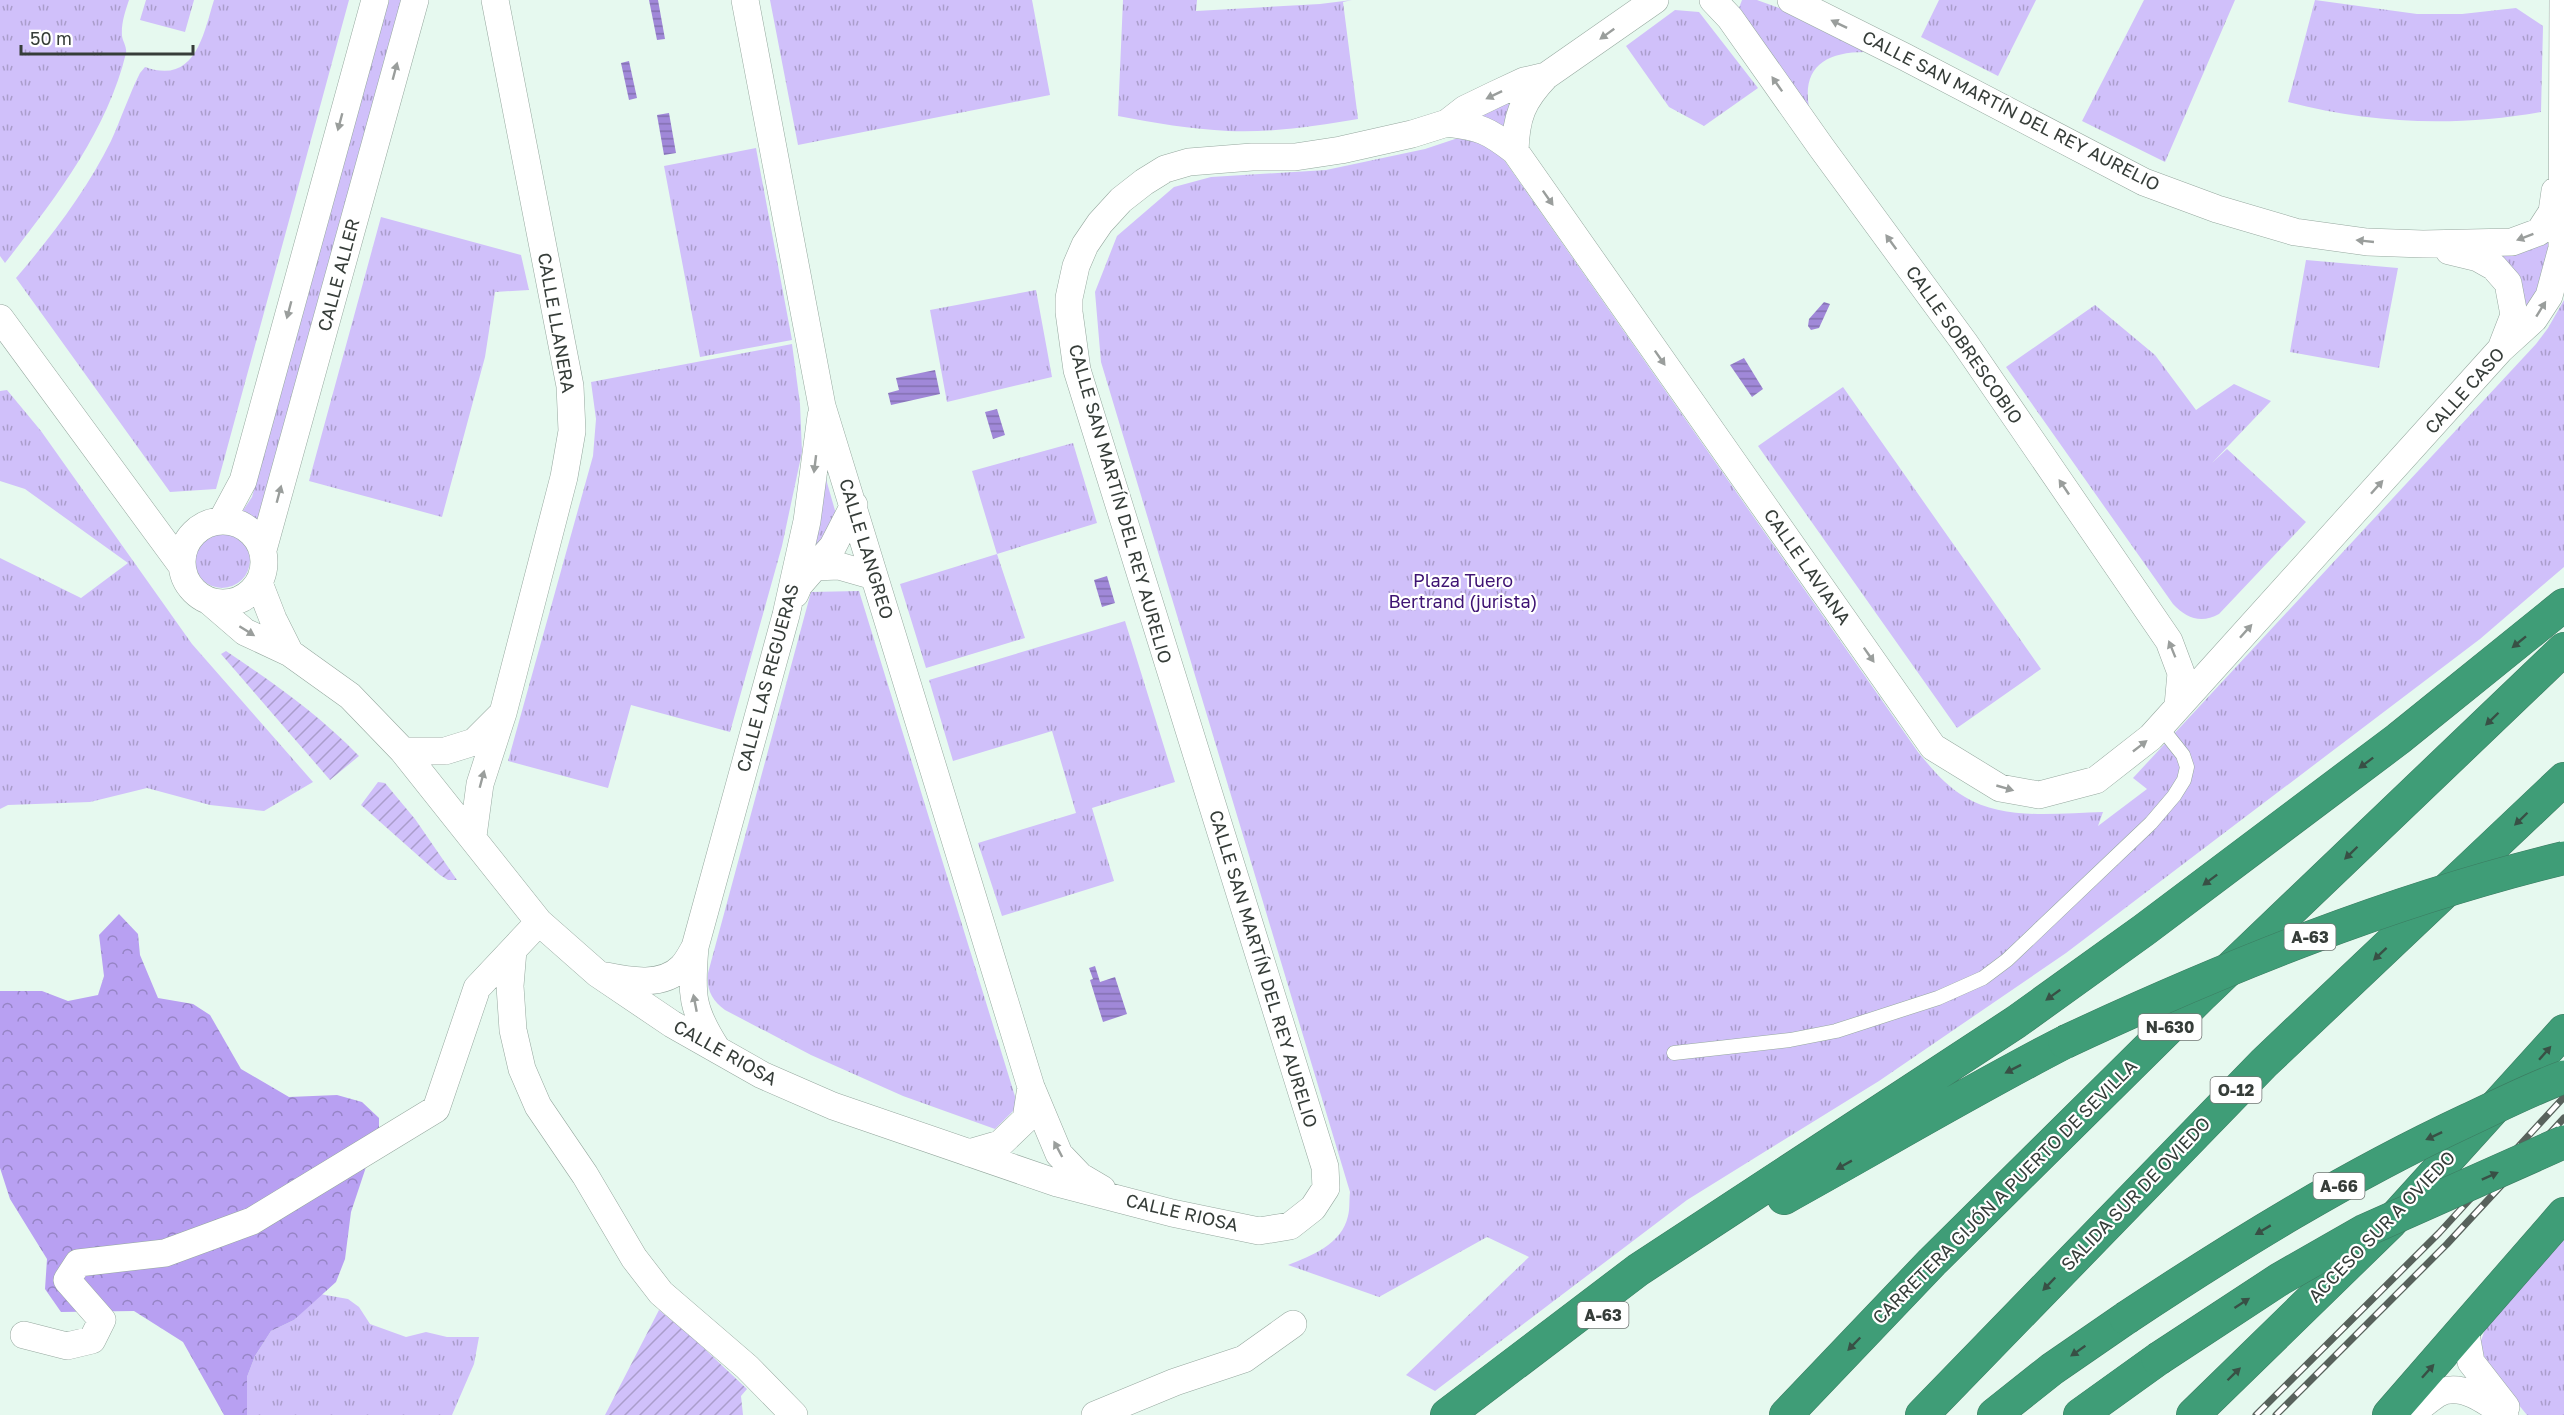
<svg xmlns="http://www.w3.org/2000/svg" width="2564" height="1415" font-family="'Golos Text',sans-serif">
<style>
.grass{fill:url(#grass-tufts)}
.forest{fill:url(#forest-crowns)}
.garden{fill:url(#garden-furrows)}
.water{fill:url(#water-rules)}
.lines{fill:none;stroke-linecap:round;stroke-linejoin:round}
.lane-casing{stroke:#96a89f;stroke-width:15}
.street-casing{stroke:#96a89f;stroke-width:28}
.highway-casing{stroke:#3c7b61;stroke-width:34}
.lane{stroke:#fff;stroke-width:14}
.street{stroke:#fff;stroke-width:27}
.highway{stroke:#3f9d77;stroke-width:33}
.rail-casing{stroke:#58625c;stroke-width:7}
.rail{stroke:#fff;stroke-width:4.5;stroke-dasharray:14;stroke-linecap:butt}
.highway-bridge-casing{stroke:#3c7b61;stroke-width:34;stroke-linecap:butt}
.highway-bridge{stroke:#3f9d77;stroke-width:33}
.oneway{fill:#9a9e9c}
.oneway2{fill:#385045}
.labels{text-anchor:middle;stroke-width:4.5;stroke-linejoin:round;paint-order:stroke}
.shield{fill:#fff;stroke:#727774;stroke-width:1.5}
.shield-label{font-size:16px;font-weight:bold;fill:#363d39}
.street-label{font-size:18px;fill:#363d39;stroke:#fff}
.park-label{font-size:18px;fill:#3e1373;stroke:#fff}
</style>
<defs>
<pattern id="grass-tufts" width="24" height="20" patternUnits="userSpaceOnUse" patternTransform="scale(1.5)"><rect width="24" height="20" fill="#d0c0fa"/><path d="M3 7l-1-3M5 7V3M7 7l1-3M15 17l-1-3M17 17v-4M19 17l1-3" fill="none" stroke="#aa9dcb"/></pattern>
<pattern id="forest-crowns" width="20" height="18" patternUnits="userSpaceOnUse" patternTransform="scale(1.5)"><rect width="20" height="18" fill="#b8a0f2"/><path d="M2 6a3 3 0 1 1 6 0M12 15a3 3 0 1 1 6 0" fill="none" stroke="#9684c5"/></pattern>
<pattern id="garden-furrows" width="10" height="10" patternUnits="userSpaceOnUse" patternTransform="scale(1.5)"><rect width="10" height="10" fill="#d0c0fa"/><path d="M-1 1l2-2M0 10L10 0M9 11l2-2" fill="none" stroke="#aa9dcb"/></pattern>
<pattern id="water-rules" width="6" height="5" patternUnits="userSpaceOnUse" patternTransform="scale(1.5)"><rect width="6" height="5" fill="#a088d8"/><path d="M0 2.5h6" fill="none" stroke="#8370b0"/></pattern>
</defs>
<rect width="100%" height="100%" fill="#e6f9ef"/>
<path class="grass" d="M0,0H129C125,12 121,24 122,36C123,42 127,47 126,53C107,132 54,200 5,263L0,256Z
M146,0H194L185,32L140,20Z
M214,0H349L216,489L170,492L16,278C51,237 87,190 111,141C121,119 129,95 140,73L145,67C195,85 203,36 214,0Z
M387,0H403L259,523L242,512L252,497Z
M770,0H1032L1050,95L798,145Z
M1123,0H1197L1196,11L1320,4L1352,0L1343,2L1358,119C1316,126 1272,133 1228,131C1191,129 1154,123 1118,116Z
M1742,0H1757L1779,8L1865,52C1821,52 1799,71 1811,116L1739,8Z
M1939,0H2036L1998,76L1921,37Z
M2144,0H2235L2165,162L2082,121Z
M2315,0L2417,14H2462L2516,8L2543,26L2541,112C2456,127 2372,124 2288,102Z
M1675,10L1699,12L1758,88L1704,126L1669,107L1626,46Z
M1517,93L1509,130L1471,115Z
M1464,136L1486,142L1502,157L1918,752C1932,769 1946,786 1965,797C2004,821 2059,813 2103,812L2098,826L2147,789L2133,778L2536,344L2548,328L2564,300V567L2480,639L2066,953L1879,1081L1687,1200L1435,1391L1406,1375L1529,1257L1487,1237L1379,1297L1288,1265C1311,1256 1342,1244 1348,1216C1350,1209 1349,1200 1350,1192L1101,362L1095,292L1117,236L1174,187L1211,177L1326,170L1425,149Z
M756,148L792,340L700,357L664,166Z
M381,217L521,255L529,290L495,292L485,357L442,517L309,481Z
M2555,224L2547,271L2520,325L2482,250Z
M2306,260L2398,268L2379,368L2290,352Z
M1036,290L1052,377L947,402L930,310Z
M2095,305L2155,355L2196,410L2234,384L2271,401L2212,463L2227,449L2306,522L2219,614C2201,624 2186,618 2173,604L2006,367Z
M792,344L800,404L802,452L782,546L730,732L631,705L608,788L508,761L593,456L596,419L591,382Z
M1843,387L2041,669L1957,728L1758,446Z
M7,390L41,431L192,644L313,782L264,811L210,805L147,788L90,802L8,805L0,809V558L81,598L128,563L25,489L0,481V391Z
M1073,443L1097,523L997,554L1025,638L926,668L900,584L997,554L972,471Z
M824,472L836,514L820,547L809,549Z
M194 560a28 28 0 1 1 56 0a28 28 0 1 1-56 0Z
M859,591L1018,1106L995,1129L903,1096L811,1055L725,1010C712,1001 706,989 708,973L811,592Z
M1125,621L1175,782L1092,808L1114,881L1002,916L978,843L1076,813L1052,731L953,761L929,680Z
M2564,1240V1415H2527L2485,1364L2479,1346L2487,1324Z
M320,1294L348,1299L359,1307L370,1324L406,1337L426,1332L447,1337H479L474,1364L452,1415H247V1377L255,1356L271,1331L294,1320Z"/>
<path class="forest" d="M119,914L138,934L140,955L158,998L193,1004L210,1015L241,1069L289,1097L337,1095L362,1102L379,1118V1128L351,1212L345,1259L336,1282L294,1320L271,1331L255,1356L247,1377V1415H224L183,1342L134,1311L61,1312L45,1289L47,1259L10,1199L0,1168V991H42L68,1001L98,995L104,976L99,935Z"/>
<path class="garden" d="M226,651C275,684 318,714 359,756L330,780L221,654Z
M378,782L385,783L415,819L457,880H448L440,875L361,805Z
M659,1310L694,1339L747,1389L741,1396L743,1415H605Z"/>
<path class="water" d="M649,0H658L665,39L657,40Z
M629,61L637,98L629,100L621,63Z
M669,113L676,153L664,155L657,115Z
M1824,302L1830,304L1819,328L1811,330L1808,326L1809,319Z
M1744,358L1763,389L1752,397L1730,365Z
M935,370L940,394L891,405L888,393L899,390L896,378Z
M997,409L1005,435L993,439L985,412Z
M1107,576L1115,603L1102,607L1094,580Z
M1095,966L1100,982L1115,977L1127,1014L1103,1022L1090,980L1093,979L1089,968Z"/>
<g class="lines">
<defs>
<path id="lane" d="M1674,1053L1790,1040L1836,1031L1938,998L1983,978L2007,960L2151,823L2174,796L2184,780L2187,767L2183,755L2160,726"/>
<path id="street" d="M745,0L822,406L1031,1087L1059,1154L1080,1176L1102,1189
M1713,0L1730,18L1821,147L1964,342L2169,641L2181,673L2178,706
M1791,0L1905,57L2144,182L2217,209L2295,232L2367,242L2423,244L2512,242L2539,232L2552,212L2555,191
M1447,123C1480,127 1488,130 1515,151L1933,747L2000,788L2039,795L2096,780L2151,737L2500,350L2534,319L2549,296L2562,248L2563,0
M1515,151C1516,117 1522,101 1546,76
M2449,251L2478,258L2494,267L2508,283L2514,315L2502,346
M0,318L182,566
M222,520L243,481L375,0
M182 562a41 41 0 1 1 82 0a41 41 0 1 1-82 0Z
M263,550L415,0
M814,567L839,566L874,576
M259,583L273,619L290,653
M795,594L799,585L833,546L854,505
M209,601L245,632L290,653L350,696L403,751L539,922L598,974L672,1024L762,1075L833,1106L1057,1183L1172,1213L1259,1231L1290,1226L1313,1208L1326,1188L1325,1167L1077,370L1069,312V298L1076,266L1085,245L1100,223L1121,200L1144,182L1165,169L1189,162L1252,157H1295L1341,150L1412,134L1447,123L1465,109L1494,95L1524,81L1546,76L1655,0
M403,751H445L474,742L500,716
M473,836L480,784L503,713L564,477L572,431L570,386L495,0
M513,950L510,986L513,1030L522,1069L538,1106L585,1175L634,1258L661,1293L747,1367L794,1415
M606,976C630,981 663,987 682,967C687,962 691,954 695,947
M717,1049C691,1009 691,994 695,947L786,615L807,521L821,416
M969,1153L1000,1144L1026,1119L1031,1087
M2465,1329L2471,1362L2506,1407
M24,1335L67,1346L92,1340L102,1320L67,1280L78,1263L165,1253L252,1221L436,1109L477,988L539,922
M1095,1415L1175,1382L1244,1359L1293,1324
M2410,1415C2419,1408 2428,1400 2437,1394C2460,1381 2487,1401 2505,1415"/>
<path id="highway" d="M1784,1198C1878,1146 1970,1091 2065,1042
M1447,1415L1638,1270L2016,1022L2144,930L2398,739L2564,605
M1786,1415L1932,1262L2201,996L2564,649
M1922,1415L2264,1063L2564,779
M1994,1415L2052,1369L2126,1318
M2080,1415L2158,1359
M2193,1415L2390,1223L2564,1031
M2389,1415L2564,1214"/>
</defs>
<use href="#lane" class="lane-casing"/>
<use href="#street" class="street-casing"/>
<use href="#highway" class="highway-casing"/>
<use href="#lane" class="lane"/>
<use href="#street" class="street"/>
<use href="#highway" class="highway"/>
<defs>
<path id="rail" d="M2256,1415L2439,1233L2564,1097
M2276,1415L2447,1244L2564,1118"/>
</defs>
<use href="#rail" class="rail-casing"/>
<use href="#rail" class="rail"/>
<defs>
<path id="highway-bridge" d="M2065,1042C2226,967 2391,900 2564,858
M2126,1318C2236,1245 2348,1176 2468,1120C2500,1105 2531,1089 2564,1077
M2158,1359L2280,1279L2364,1231L2564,1142"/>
</defs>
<use href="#highway-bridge" class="highway-bridge-casing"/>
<use href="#highway-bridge" class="highway-bridge"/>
</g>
<defs><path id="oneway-solid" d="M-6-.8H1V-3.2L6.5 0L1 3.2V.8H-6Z" transform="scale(1.5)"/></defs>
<g class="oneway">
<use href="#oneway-solid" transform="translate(1839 24) rotate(-154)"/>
<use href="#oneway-solid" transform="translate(1607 34) rotate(144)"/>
<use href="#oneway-solid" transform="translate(395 71) rotate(-75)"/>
<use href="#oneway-solid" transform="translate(1777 84) rotate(-125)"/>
<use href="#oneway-solid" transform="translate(1494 95) rotate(154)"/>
<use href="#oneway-solid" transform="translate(340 122) rotate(105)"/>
<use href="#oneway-solid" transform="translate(1548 198) rotate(55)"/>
<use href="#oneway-solid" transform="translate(2525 237) rotate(159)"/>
<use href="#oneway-solid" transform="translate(2365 241) rotate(-174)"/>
<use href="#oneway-solid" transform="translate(1891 242) rotate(-126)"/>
<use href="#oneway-solid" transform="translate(2541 309) rotate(-58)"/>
<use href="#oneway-solid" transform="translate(289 310) rotate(105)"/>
<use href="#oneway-solid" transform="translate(1660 358) rotate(55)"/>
<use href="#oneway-solid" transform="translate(815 464) rotate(97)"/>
<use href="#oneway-solid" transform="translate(2064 487) rotate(-124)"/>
<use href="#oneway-solid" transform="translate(2377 487) rotate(-48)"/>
<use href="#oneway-solid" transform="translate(279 494) rotate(-75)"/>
<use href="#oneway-solid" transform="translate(247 631) rotate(32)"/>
<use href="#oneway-solid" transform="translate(2246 631) rotate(-48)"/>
<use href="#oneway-solid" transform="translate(2172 649) rotate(-112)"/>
<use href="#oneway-solid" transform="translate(1869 655) rotate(55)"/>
<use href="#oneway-solid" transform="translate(2140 746) rotate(-38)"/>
<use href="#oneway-solid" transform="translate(482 779) rotate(-75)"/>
<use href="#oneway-solid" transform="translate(2005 788) rotate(16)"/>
<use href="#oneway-solid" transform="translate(695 1003) rotate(-101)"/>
<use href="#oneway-solid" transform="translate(1058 1149) rotate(-118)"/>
</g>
<g class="oneway2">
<use href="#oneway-solid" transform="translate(2519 642) rotate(141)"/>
<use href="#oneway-solid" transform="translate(2492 719) rotate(136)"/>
<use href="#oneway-solid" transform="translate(2366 763) rotate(143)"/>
<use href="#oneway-solid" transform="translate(2521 819) rotate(136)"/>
<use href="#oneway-solid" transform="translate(2351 853) rotate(136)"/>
<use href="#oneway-solid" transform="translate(2210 880) rotate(143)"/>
<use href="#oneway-solid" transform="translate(2380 954) rotate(137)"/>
<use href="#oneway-solid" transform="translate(2053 995) rotate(144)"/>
<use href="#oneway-solid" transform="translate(2545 1053) rotate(-49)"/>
<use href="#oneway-solid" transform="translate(2013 1069) rotate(153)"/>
<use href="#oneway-solid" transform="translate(2434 1136) rotate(155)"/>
<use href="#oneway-solid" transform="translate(1844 1165) rotate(151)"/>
<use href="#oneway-solid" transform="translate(2490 1176) rotate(-24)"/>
<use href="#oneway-solid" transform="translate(2263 1230) rotate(149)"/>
<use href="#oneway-solid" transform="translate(2049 1284) rotate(134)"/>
<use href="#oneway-solid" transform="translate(2242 1303) rotate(-33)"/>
<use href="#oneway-solid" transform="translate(1854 1344) rotate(134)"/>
<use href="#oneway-solid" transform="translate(2078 1351) rotate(145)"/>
<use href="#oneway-solid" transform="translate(2428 1371) rotate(-48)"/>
<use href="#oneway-solid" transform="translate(2234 1374) rotate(-44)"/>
</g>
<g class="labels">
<g class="shield">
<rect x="2284.5" y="924" width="51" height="26" rx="4.5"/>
<rect x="2138.5" y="1014" width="63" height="26" rx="4.5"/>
<rect x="2210.5" y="1077" width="51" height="26" rx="4.5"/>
<rect x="2313.5" y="1173" width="51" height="26" rx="4.5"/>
<rect x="1577.5" y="1302" width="51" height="26" rx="4.5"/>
</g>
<g class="shield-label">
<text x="2310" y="943">A-63</text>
<text x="2170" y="1033">N-630</text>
<text x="2236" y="1096">O-12</text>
<text x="2339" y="1192">A-66</text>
<text x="1603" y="1321">A-63</text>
</g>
<g class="street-label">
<text transform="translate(2011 111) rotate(27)" y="6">CALLE SAN MARTÍN DEL REY AURELIO</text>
<text transform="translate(339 275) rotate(-75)" y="6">CALLE ALLER</text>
<text transform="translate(556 323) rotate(80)" y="6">CALLE LLANERA</text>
<text transform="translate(1964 345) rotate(55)" y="6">CALLE SOBRESCOBIO</text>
<text transform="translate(2465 391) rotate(-48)" y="6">CALLE CASO</text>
<text transform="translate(1120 504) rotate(74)" y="6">CALLE SAN MARTÍN DEL REY AURELIO</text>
<text transform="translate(866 549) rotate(73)" y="6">CALLE LANGREO</text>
<text transform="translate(1807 567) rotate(55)" y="6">CALLE LAVIANA</text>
<text transform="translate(768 678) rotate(-75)" y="6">CALLE LAS REGUERAS</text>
<text transform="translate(1263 969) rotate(73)" y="6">CALLE SAN MARTÍN DEL REY AURELIO</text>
<text transform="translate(725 1053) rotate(29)" y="6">CALLE RIOSA</text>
<text transform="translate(2005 1192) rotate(-45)" y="6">CARRETERA GIJÓN A PUERTO DE SEVILLA</text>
<text transform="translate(2136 1194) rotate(-46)" y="6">SALIDA SUR DE OVIEDO</text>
<text transform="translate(1182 1213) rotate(13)" y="6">CALLE RIOSA</text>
<text transform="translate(2382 1227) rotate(-46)" y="6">ACCESO SUR A OVIEDO</text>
</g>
<g class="park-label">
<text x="1463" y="587">Plaza Tuero<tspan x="1463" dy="21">Bertrand (jurista)</tspan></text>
</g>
</g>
<path d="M21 45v9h172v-9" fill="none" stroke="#363d39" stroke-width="3"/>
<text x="30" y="45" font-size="18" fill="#363d39" stroke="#ffffff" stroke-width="4.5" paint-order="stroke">50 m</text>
</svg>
